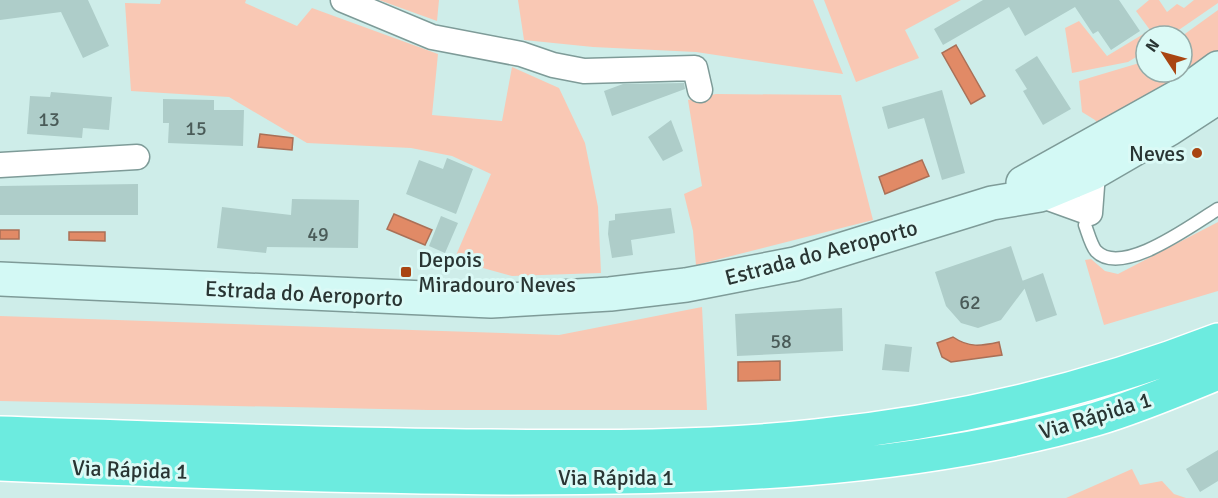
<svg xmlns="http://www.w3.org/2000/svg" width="1218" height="498" font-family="Signika,sans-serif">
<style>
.green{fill:#f9c8b4}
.water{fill:#e18a66;stroke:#aa7057;stroke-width:1.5}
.building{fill:#aecdc9}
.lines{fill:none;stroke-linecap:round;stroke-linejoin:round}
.lane-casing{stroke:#7e9b98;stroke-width:15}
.street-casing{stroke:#7e9b98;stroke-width:27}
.secondary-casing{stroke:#7e9b98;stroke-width:36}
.highway-casing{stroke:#fff;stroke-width:36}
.lane{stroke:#fff;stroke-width:12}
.street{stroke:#fff;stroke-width:24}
.secondary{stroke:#d3f9f5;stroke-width:33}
.highway{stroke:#6cebdf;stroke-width:33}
.poi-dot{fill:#a94512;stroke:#dbfaf6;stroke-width:2}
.labels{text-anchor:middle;stroke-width:6;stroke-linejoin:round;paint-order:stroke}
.number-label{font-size:20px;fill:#4a5b58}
.poi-label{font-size:22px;fill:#293533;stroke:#dbfaf6;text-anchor:end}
.street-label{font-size:22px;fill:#293533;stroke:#dbfaf6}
</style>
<rect width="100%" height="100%" fill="#ceede9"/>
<path class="green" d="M161,0H246L245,3L297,26L312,8L438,54L432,115L502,121L512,67L559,88L585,143L598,207L601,273L512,276L454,260L491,174L452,156L411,148L307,143L229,97L131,91L125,3L160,4Z
M379,0H439L437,21Z
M518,0H813L843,74L696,52L593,47L524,40Z
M824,0H961L905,30L919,58L856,82Z
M1149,0H1159L1167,12L1177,4L1184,8L1194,0H1218V3L1170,36H1146V51L1128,62L1072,73L1065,28L1079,21L1107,56L1150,30L1136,11Z
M1218,10V53L1103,132L1095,120L1082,112L1079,81L1146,61V72H1182V36Z
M716,94L841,95L873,220L696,265L693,231L684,194L702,186L688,100Z
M1218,222V291L1104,325L1085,260L1091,259L1105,271L1118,274Z
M702,307L707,410H428L0,401V316L559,335Z
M1132,469L1140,485L1162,481L1174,494L1186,498H1066Z"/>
<path class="water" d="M956,45L985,96L971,104L942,53Z
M260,134L293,138L292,150L258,147Z
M922,160L929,176L885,194L879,177Z
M394,214L432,230L425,245L387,229Z
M0,230H19V239H0Z
M69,232H105V241L69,240Z
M953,337C969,348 981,346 999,342L1002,355L951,362L942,357L937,343Z
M780,361V380L738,381V362Z"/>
<path class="building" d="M0,0H88L109,46L83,58L61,12L0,20Z
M983,0H1119L1140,31L1111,50L1098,31L1093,34L1075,7L1025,36L1009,7L943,45L934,29Z
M1037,56L1071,109L1043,125L1023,91L1027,89L1015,70Z
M684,83L685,89L612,116L604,91L623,84Z
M942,90L965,173L942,180L924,118L888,129L882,107Z
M51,92L112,97L109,130L83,128L82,138L27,134L30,96L50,97Z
M163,99L214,100V110H244L243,146L168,143L169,123H163Z
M671,120L683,151L663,161L648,137Z
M447,158L473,169L456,214L406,194L419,160L443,169Z
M138,184V215H0V186Z
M292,199L359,200L358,248L267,247L266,253L217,248L222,207L291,215Z
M671,208L675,233L631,240L633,255L612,258L608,234L609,221L615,220V214Z
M441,216L458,223L445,253L429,246Z
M1011,246L1025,288L1001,320L978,328L961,323L946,306L935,272Z
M1043,273L1057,315L1036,322L1022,281Z
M842,308L843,351L737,356L735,314Z
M885,344L912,347L909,372L882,370Z
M1218,450V481L1200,492L1186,469Z"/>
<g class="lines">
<defs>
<path id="lane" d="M1090,213L1085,225C1088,233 1091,245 1096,251C1122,278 1193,224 1218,209"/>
<path id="street" d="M343,0L432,37L521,54L553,65L584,71L695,68L700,90
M0,165L137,157
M1040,195L1090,213L1093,173"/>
<path id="secondary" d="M1023,183L1181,95L1218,68
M0,279L491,301L610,294L686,285L795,264L992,203L1040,195L1093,173L1169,129L1218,97"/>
<path id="highway" d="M0,433C163,438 326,445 489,446C598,447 707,448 816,436C953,422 1089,390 1218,340
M0,464C171,471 342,477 513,478C708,478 908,473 1096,419C1137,407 1179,389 1218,373"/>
</defs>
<use href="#lane" class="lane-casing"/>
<use href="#street" class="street-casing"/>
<use href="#secondary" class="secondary-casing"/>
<use href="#highway" class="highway-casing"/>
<use href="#lane" class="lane"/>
<use href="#street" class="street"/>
<use href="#secondary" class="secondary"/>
<use href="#highway" class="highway"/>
</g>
<g class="poi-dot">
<circle cx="1197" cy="153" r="6"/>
<rect x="400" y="266" width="12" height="12" rx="3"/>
</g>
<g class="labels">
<g class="number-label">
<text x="49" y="126">13</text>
<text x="196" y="135">15</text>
<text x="318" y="241">49</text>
<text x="970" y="309">62</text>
<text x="781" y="348">58</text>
</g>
<g class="poi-label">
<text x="1185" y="161">Neves</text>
<text x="418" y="267" text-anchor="start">Depois<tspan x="418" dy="25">Miradouro Neves</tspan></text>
</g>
<g class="street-label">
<text transform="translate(821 252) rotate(-15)" y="8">Estrada do Aeroporto</text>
<text transform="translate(304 293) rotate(3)" y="8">Estrada do Aeroporto</text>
<text transform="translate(1095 415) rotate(-17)" y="8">Via Rápida 1</text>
<text transform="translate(130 469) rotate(2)" y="8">Via Rápida 1</text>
<text x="616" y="485">Via Rápida 1</text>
</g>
</g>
<g transform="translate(1164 54) rotate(306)"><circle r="28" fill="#dbfaf6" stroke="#94aba8" stroke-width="1.5"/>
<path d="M0-4.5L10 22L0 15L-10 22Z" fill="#a94512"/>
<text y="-9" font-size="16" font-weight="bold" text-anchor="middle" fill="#293533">N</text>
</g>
</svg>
